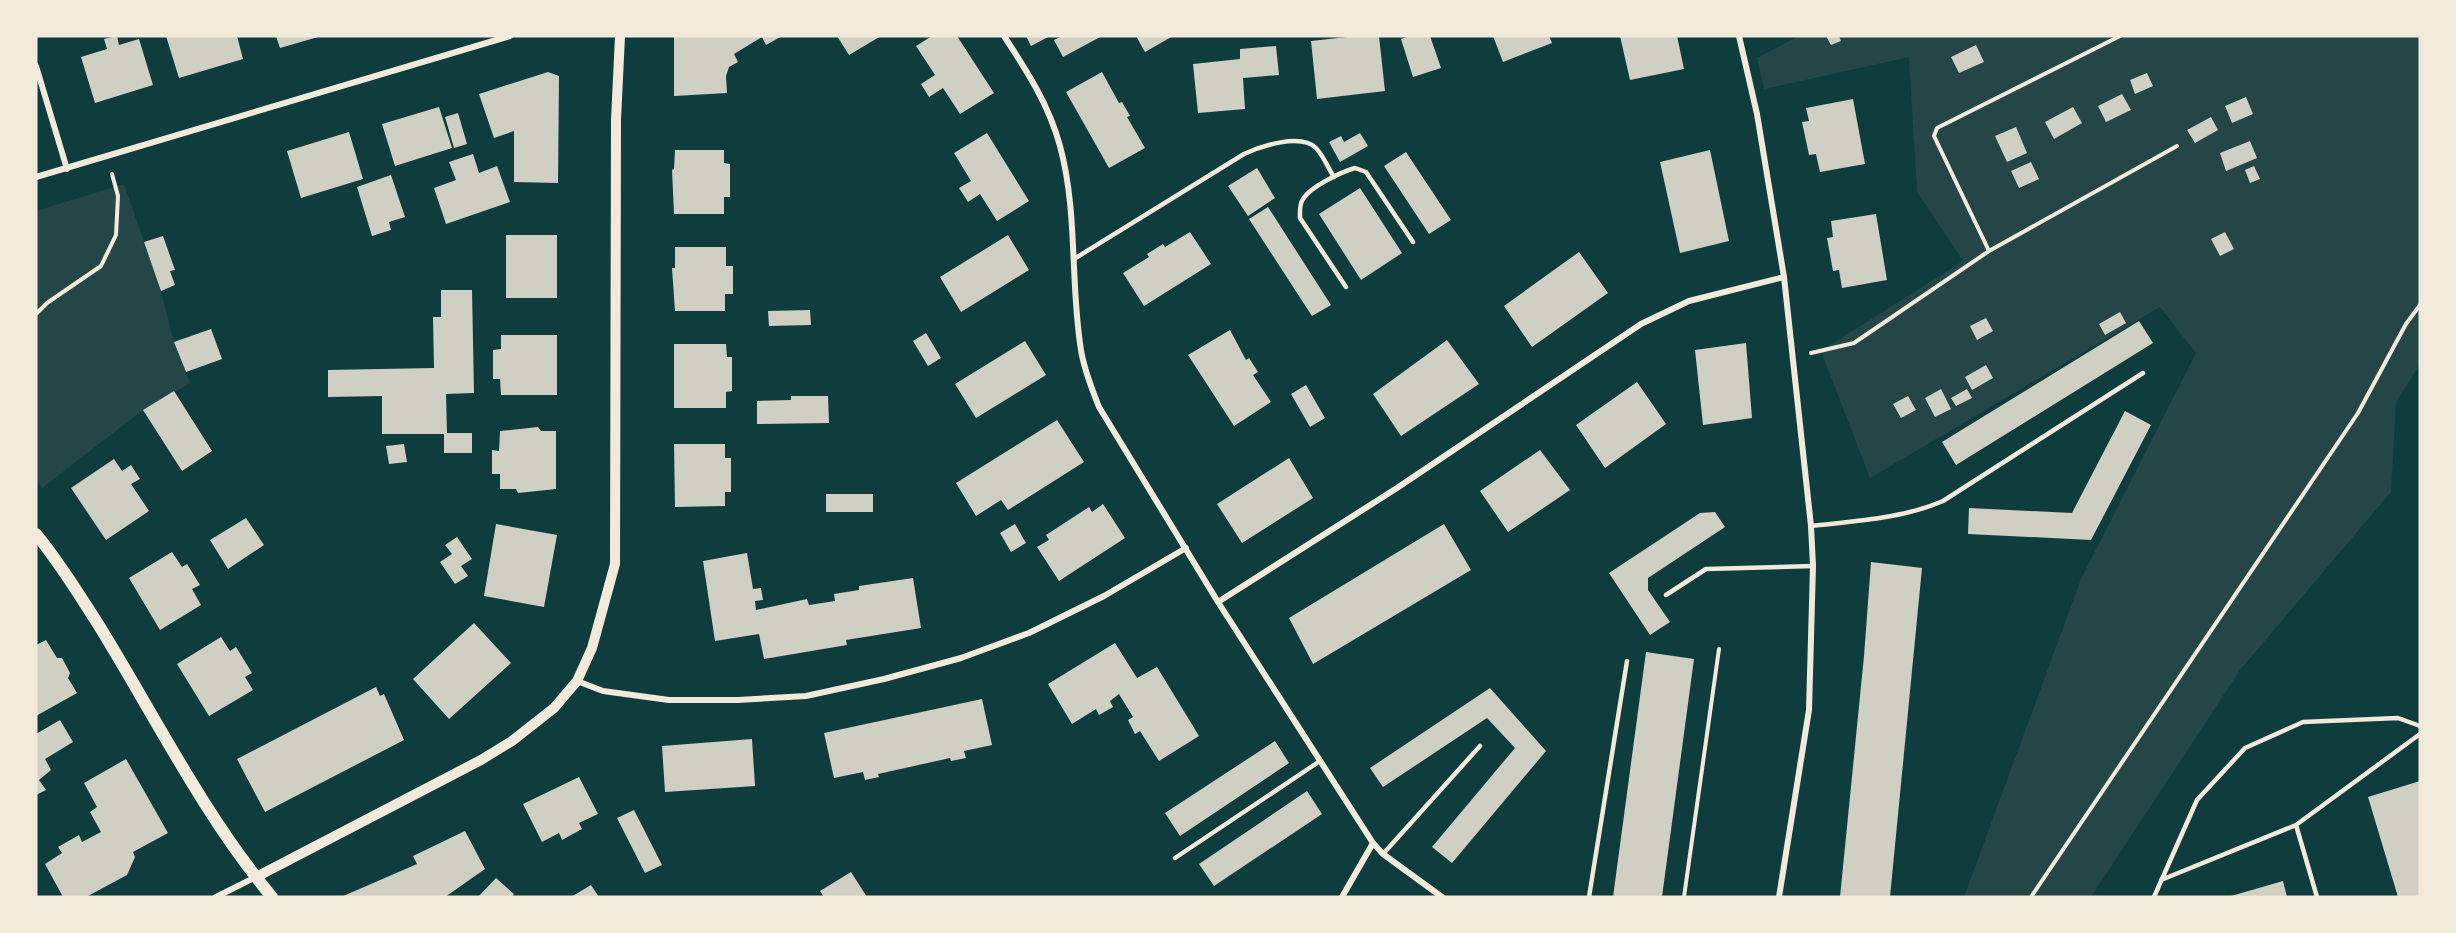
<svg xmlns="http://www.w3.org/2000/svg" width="2456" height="933" font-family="Manrope,sans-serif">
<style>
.green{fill:#244646}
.building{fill:#cfcfc3}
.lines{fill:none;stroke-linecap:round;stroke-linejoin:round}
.path{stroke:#f1e9da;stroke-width:4}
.service{stroke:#f1e9da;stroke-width:4.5}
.minor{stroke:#f1e9da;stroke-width:6}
.tertiary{stroke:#f1e9da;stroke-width:10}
.secondary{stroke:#f1e9da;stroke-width:12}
</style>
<rect width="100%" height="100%" fill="#0f3d3e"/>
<path class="green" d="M1799,36H2420V364L2396,402L2391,492L2240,670L2091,897H1964L2081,579L2196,353L2160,307L1870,478L1821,351L1963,261L1917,192L1909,57L1764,89L1757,58Z
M124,184L161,291L174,342L190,383L143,410L42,488L36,480V211Z"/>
<path class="building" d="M117,36L119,45L139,39L153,85L95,103L81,57L107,49L104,39Z
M166,36H237L243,59L179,78Z
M276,36H318V37L280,48Z
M674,36H782L766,45L762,37L734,54L738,62L729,67L726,76L727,93L674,96Z
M837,36H881L849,55Z
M932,36H957L994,93L960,114L943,88L929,97L921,84L935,75L916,46Z
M1026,36H1050L1031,46Z
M1062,36H1102L1063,57L1054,40Z
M1136,36H1173L1145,52Z
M1356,36H1379L1385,91L1317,99L1311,41Z
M1409,36H1430L1441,68L1413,77L1401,39Z
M1493,36H1549L1552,43L1503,62Z
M1620,36H1677L1684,69L1630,80Z
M1826,36H1839L1841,41L1831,45Z
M1976,45L1984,62L1959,73L1951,57Z
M1276,46L1279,75L1243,78L1245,109L1198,113L1193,64L1240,59V49Z
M548,72L559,76L558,183L514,182V131L494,138L479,94Z
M1102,72L1119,103L1122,102L1130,116L1127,117L1145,148L1109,168L1066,92Z
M2147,73L2153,86L2135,94L2130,80Z
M2122,94L2131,110L2106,122L2098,106Z
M2246,97L2253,114L2232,123L2225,106Z
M1853,99L1865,164L1820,172L1816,154L1809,155L1802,122L1809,121L1806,108Z
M439,107L452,148L395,166L382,124Z
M2073,107L2082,123L2054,139L2045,122Z
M458,113L467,144L454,148L445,117Z
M2211,117L2218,130L2195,143L2187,130Z
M2016,127L2027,153L2007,162L1995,136Z
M349,132L363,179L301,198L287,151Z
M987,133L1029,201L997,221L980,194L968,202L959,188L971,181L954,153Z
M1360,133L1368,146L1340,162L1329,142L1341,136L1344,142Z
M2250,141L2257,158L2226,171L2220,153Z
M675,150H724V163L730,164V197H724V214H674L672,170L674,169Z
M1710,150L1729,241L1680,253L1660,162Z
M1406,152L1451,220L1429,234L1384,166Z
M473,154L479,173L497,166L510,202L446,224L434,188L456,180L449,162Z
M2031,162L2039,179L2019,188L2011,171Z
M2254,166L2260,179L2250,183L2245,170Z
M1257,168L1275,198L1248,216L1228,186Z
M391,175L405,217L389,222L391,230L372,236L357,187Z
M1360,188L1402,253L1361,280L1319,214Z
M1268,207L1331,305L1312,316L1249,219Z
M1876,214L1887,280L1842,288L1839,270L1833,271L1827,238L1833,237L1831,221Z
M1190,232L1211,264L1144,306L1123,273L1149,257L1147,254L1163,244L1165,247Z
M2225,232L2234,249L2220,256L2211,239Z
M506,235H557V298H506Z
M1008,235L1029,270L961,312L940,277Z
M163,236L175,270L170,271L175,285L161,291L144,242Z
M675,247H726V266H733V294H725V311H675L672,268H675Z
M1579,252L1608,293L1532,347L1504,306Z
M441,290H472L474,393L446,394L447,433H472V453H444V434H382V396L328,397V370L434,368L433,317H441Z
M810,310L811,325L769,326L768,311Z
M2120,312L2126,323L2105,335L2099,324Z
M1986,318L1993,331L1977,340L1970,326Z
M2139,321L2153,343L1956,465L1942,442Z
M211,329L222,359L186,372L174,342Z
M1230,330L1246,360L1249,358L1258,372L1253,375L1271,402L1234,426L1188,355Z
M926,333L941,358L928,366L913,341Z
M501,335H557V395H501L500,379H493V350L501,349Z
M1447,340L1479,384L1401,436L1373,394Z
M1025,341L1046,375L976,418L955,384Z
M1746,343L1752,418L1703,425L1695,350Z
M674,344H726L727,357H732V391L726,392V408H674Z
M1986,365L1993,378L1972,390L1965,377Z
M1637,382L1666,424L1605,468L1576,425Z
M1306,385L1325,418L1310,427L1291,394Z
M1941,389L1951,409L1935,417L1925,398Z
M1967,389L1972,398L1956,406L1951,398Z
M174,391L212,451L182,471L143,410Z
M791,396H828L829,423L757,424V401L791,400Z
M1908,396L1916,410L1901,418L1893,404Z
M2125,411L2151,425L2091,540L1968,534L1969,508L2072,513Z
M1057,420L1084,462L1008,510L1001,500L976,516L956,483Z
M538,427L541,431H556V489L518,493L516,489H500V474H492V450L499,451L500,431Z
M404,444L407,462L389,464L386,446Z
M674,444H725V458H731V492H725V506L675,507Z
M1540,450L1570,490L1508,532L1480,491Z
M1289,458L1313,498L1242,543L1217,504Z
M114,459L122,471L131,465L140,479L131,484L149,511L106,540L71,488Z
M826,494H873V512H826Z
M1103,504L1125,538L1059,581L1037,547L1049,540L1046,535L1089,507L1092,512Z
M1715,512L1725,527L1648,578V590L1670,622L1650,635L1609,573L1700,513Z
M246,518L264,545L228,569L210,540Z
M496,524L557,535L544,607L484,596Z
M1015,524L1026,543L1011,552L1000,533Z
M1444,524L1471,570L1313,664L1289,618Z
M457,537L472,559L461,566L468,576L455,584L440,562L452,554L445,545Z
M172,552L182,567L187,564L200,585L192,589L201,605L160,630L129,578Z
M747,553L753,589L761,588L763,600L755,601L756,610L807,599L809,605L835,601L834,594L859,590V586L913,578L921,628L846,640L847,645L764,659L759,634L715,641L703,561Z
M1871,562L1922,568L1890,897H1840L1864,656Z
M474,623L511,663L449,719L413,679Z
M221,637L230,651L236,647L252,673L245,677L253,690L209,716L177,664Z
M46,640L57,658H62L70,673L68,678L77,693L36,716V645Z
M1115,643L1137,678L1157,667L1199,736L1159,761L1140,731L1135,734L1128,720L1133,717L1119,694L1110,701L1113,707L1099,715L1096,709L1072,724L1048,684Z
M1646,652L1694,659L1662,897H1613Z
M376,687L380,696L384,694L404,740L265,812L237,759Z
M1490,688L1546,751L1452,863L1432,847L1515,748L1487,718L1383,787L1370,768Z
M982,699L992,745L964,751L966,758L951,761L950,758L878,774L879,777L865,780L863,772L834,778L824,733Z
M60,720L73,742L45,759L51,770L39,780L46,790L36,795V734Z
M752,739L755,786L665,792L662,746Z
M1275,741L1289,763L1180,836L1165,813Z
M126,759L168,833L133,852L135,857L127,875L86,897H63L45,864L62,853L58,847L79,835L82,842L101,832L90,812L97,807L84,783Z
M579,777L598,814L579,823L582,829L562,840L559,833L542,842L523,804Z
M2420,781V897H2398L2368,797Z
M1307,791L1322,814L1214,886L1199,864Z
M634,810L662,865L645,873L617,818Z
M465,831L485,869L445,897H341L417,864L413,856Z
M851,872L867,897H824L820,891Z
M496,878L514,894L512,897H478Z
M2283,881L2287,897H2231V896Z
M591,885L599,897H571Z"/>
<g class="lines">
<path class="path" d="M1989,251L1934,136L1937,128L2120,36
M36,314L47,303L101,266L116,235L118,196L112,174
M1811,353L1854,343L1989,251L2177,146
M1684,897L1719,649
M2031,897L2358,413L2406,324L2420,305"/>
<path class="service" d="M1074,259L1244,154C1261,146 1301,133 1316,148C1323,155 1328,168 1334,177
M1346,287L1300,218C1300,212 1299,205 1303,199C1310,187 1341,172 1355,168L1366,172L1413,242
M1811,526C1855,521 1901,519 1943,501L2143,373
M1666,595L1706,569L1813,566
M2296,825L2317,897
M1383,854L1480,746
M1175,858L1320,761
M2161,880L2296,825L2420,734
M1589,897L1627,661
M2154,897L2197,800L2245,748L2303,722L2398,718L2420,726"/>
<path class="minor" d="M1004,36C1027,71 1049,105 1060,146C1078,212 1070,283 1081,350C1084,370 1092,389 1099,407L1218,602L1373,843L1383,854L1442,897
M1739,36L1757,114L1784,277L1811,526L1813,566L1809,710L1779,897
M36,66L67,169
M36,177L510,36
M1218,602L1397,488L1641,324L1689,301L1784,277
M577,681L603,691L669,700H738L806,696L884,679L961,658L1029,633L1104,596L1186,548
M216,897L256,877
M1342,897L1373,843"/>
<path class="tertiary" d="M256,877L481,760L512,741L554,708L577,681L592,648L615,564L616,120L620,36"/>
<path class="secondary" d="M36,534C60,563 78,593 98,624C155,716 203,814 272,897"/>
</g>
<rect width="2456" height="933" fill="none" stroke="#f1e9da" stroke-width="75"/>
</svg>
